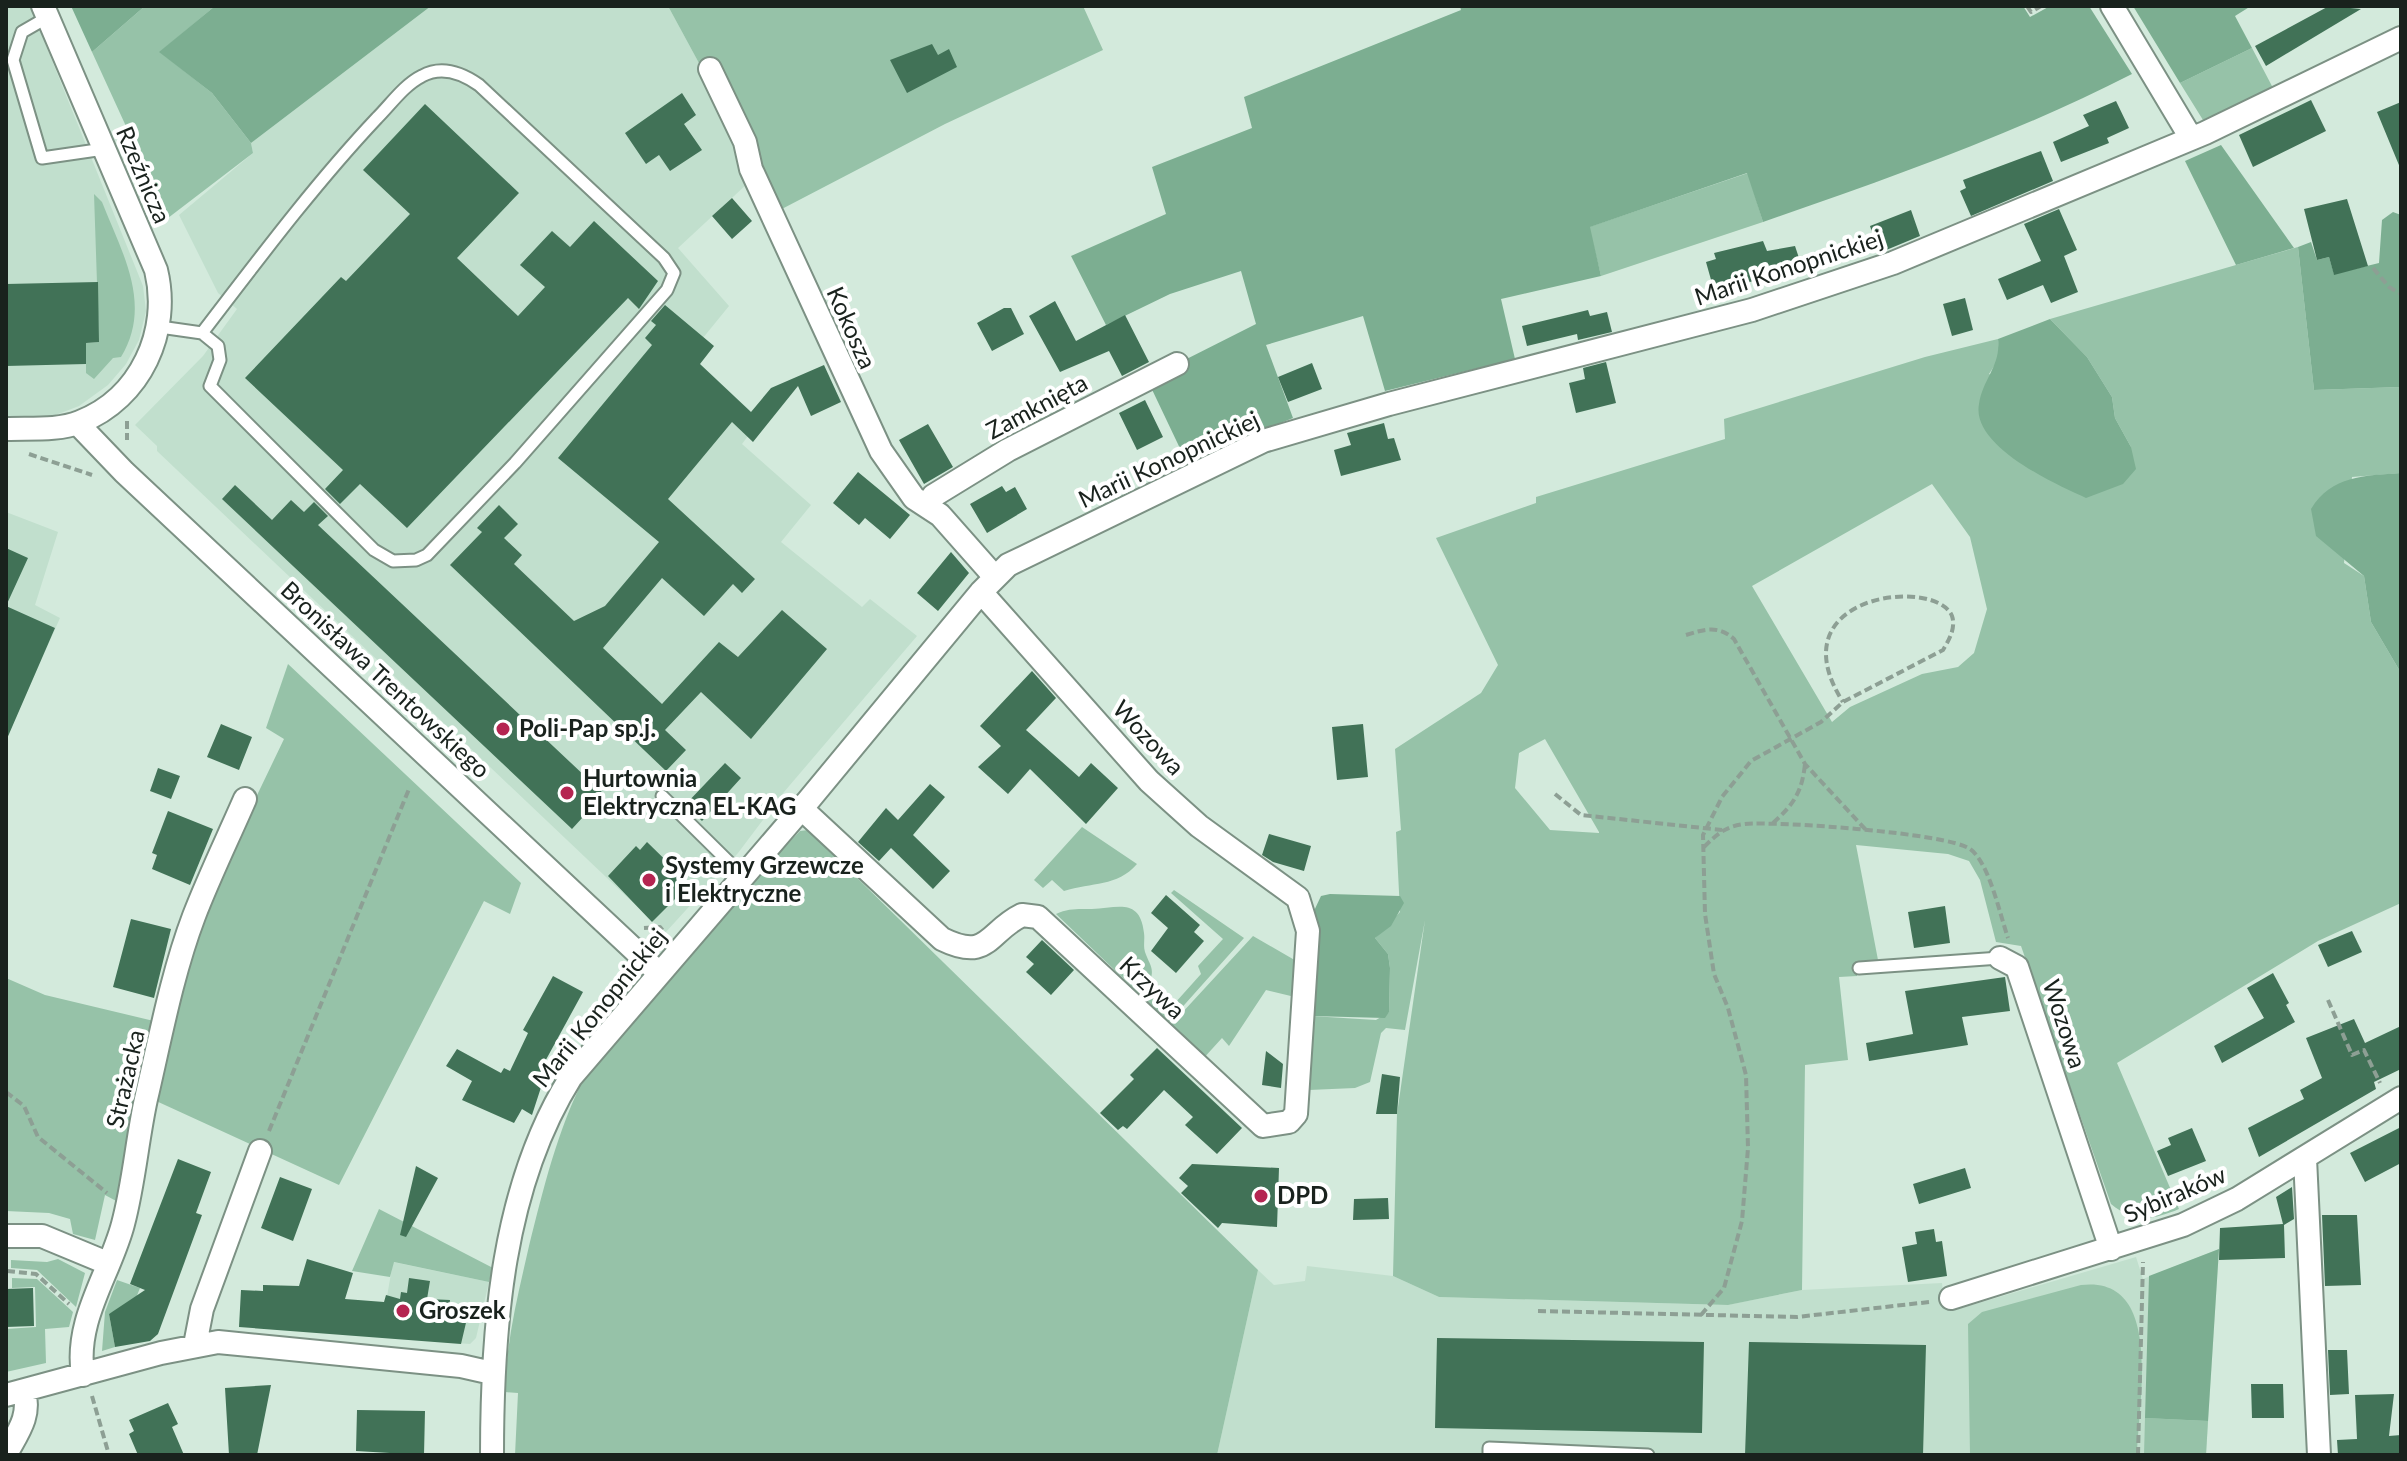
<svg xmlns="http://www.w3.org/2000/svg" width="2407" height="1461" font-family="Lato,sans-serif">
<style>
.built{fill:#c1dfcd}
.green{fill:#96c2a8;fill-rule:evenodd}
.forest{fill:#7cae91}
.building{fill:#417257}
.lines{fill:none;stroke-linecap:round;stroke-linejoin:round}
.lane-casing{stroke:#7c9184;stroke-width:15}
.street-casing{stroke:#7c9184;stroke-width:26}
.path{stroke:#8d9f94;stroke-width:4;stroke-dasharray:8 4;stroke-linecap:butt}
.lane{stroke:#fff;stroke-width:11}
.street{stroke:#fff;stroke-width:22}
.poi-dot{fill:#b52551;stroke:#fff;stroke-width:3}
.labels{text-anchor:middle;stroke-width:8;stroke-linejoin:round;paint-order:stroke}
.street-label{font-size:24px;fill:#19221d;stroke:#fff}
.poi-label{font-size:24px;font-weight:bold;fill:#19221d;stroke:#fff;text-anchor:start}
</style>
<rect width="100%" height="100%" fill="#d3eadc"/>
<path class="built" d="M6,6H30L143,286L146,311L139,340L126,364L108,385L79,406L53,416H6Z
M431,6H668L700,65L748,183L678,248L729,306L676,371L748,436L742,444L811,505L781,542L862,607L870,599L917,636L784,792L738,853L665,933L157,451V446L135,425L203,356L237,309L218,293L179,215L253,153L251,143Z
M6,512L58,532L35,605L60,618L7,737Z
M2219,1249L2206,1455H1217L1258,1270L1274,1285L1305,1281L1307,1266L1393,1276L1439,1297L1727,1305L1802,1290L1942,1283L1945,1309L1955,1310L2136,1257L2143,1279Z
M393,1262L489,1282L476,1338L470,1344L380,1337Z"/>
<path class="green" d="M145,6H215L160,52L212,93L251,143L253,153L168,218L92,52Z
M668,6H1083L1103,50L945,124L778,211L712,58L700,65Z
M2252,48L2273,88L2203,120L2180,83Z
M1748,173L1763,222L1601,276L1589,227Z
M94,194L102,202C122,253 153,304 121,357L113,358L94,379L86,373V343L99,342Z
M2298,247L2314,390L2401,387V473L2352,477L2344,563L2364,576L2371,622L2401,673V903L2318,941L2117,1063L2179,1209C2153,1220 2134,1223 2111,1204L2021,946L1996,942L1980,880L1969,861L1948,854L1856,845L1878,960L1856,961L1857,976L1839,977L1848,1060L1805,1065L1802,1290L1728,1305L1439,1297L1393,1276L1397,1114L1425,920L1405,1030L1386,1028L1381,1033L1370,1082L1355,1088L1309,1090L1311,1016L1376,1020L1389,1012L1390,968L1388,954L1375,938L1400,912L1396,832L1401,830L1395,749L1481,693L1498,665L1436,538L1536,503V497L1725,439L1724,419L1925,357L1998,339L2000,357L1989,374L2131,447L2115,418L2112,397L2087,357L2050,319ZM1932,484L1970,537L1987,609L1974,653L1958,667L1922,674L1850,707L1832,722L1752,586ZM1545,739L1599,832V833L1550,830L1515,788L1519,753Z
M288,664L521,883L510,914L484,901L339,1185L154,1100L182,973L225,862L284,739L266,728Z
M1082,827L1137,864C1117,887 1092,882 1064,891L1052,880L1043,888L1034,880Z
M808,830L1258,1270L1217,1455H515L518,1393L505,1392C506,1341 518,1295 529,1246C544,1187 557,1131 585,1076L779,853L800,831Z
M1174,890L1244,938L1169,1022L1056,914C1069,908 1078,909 1092,909C1115,909 1140,896 1144,933C1145,940 1143,946 1145,952C1149,964 1155,968 1150,981L1175,1003L1201,974L1198,966L1223,939L1171,893Z
M1253,936L1298,962L1295,997L1266,990L1229,1046L1222,1038L1202,1060L1168,1028Z
M6,978L45,995L158,1022L120,1203L105,1195L95,1240L73,1234L70,1219L49,1213L6,1211Z
M379,1209L493,1268L489,1282L394,1262L390,1277L352,1271Z
M58,1259L85,1273L76,1307L37,1270L11,1268V1260L47,1262Z
M12,1278L37,1279L73,1312L69,1327L45,1329L46,1363L6,1372V1329L36,1327L35,1287L12,1288Z
M117,1280L140,1288L134,1303L109,1314L115,1347L102,1351L105,1312Z
M2081,1285C2165,1275 2138,1403 2137,1455H1970L1968,1324L1982,1312Z
M2145,1418L2208,1421L2206,1455H2144Z"/>
<path class="forest" d="M71,6H145L92,52Z
M215,6H431L251,143L212,93L159,52Z
M1460,6H2023L2030,17L2050,6H2089L2132,74C2015,134 1887,179 1763,222L1747,173L1590,227L1601,276L1501,299L1515,359L1385,391L1363,316L1266,345L1293,418L1186,461L1147,379L1256,324L1241,271L1170,294L1106,325L1071,256L1166,214L1152,167L1252,128L1244,97L1461,10Z
M2133,6H2251L2235,16L2252,48L2180,83Z
M2221,145L2294,248L2236,265L2185,161Z
M2393,212L2401,215V387L2314,390L2298,247L2311,242L2317,260L2329,257L2334,274L2379,263L2382,220Z
M2050,319L2087,357L2112,397L2115,418L2131,447L2136,469L2123,484L2086,498C2055,484 1971,446 1979,404C1983,378 2001,366 1998,339Z
M2401,473V673L2371,622L2364,576L2316,536L2311,509C2332,475 2364,476 2401,473Z
M1330,894L1400,896L1404,903L1391,926L1375,938L1388,954L1390,968L1389,1012L1385,1018L1311,1016L1313,913L1321,896Z
M2219,1249L2208,1421L2145,1418L2149,1276Z"/>
<path class="building" d="M2329,6L2361,9L2266,66L2255,46Z
M932,44L938,55L949,49L957,67L907,93L890,60Z
M682,93L696,115L684,124L702,150L670,171L659,155L646,164L625,133Z
M2311,100L2326,131L2253,167L2239,135Z
M2116,101L2129,128L2107,138L2109,143L2061,162L2053,142L2089,126L2083,115Z
M2401,102V170L2377,112Z
M425,104L519,193L457,258L518,316L545,287L520,265L552,231L570,247L594,221L658,281L639,309L628,298L407,528L360,484L340,504L325,489L343,470L245,378L341,277L346,281L410,214L363,170Z
M2041,151L2053,181L1971,216L1960,191L1966,188L1963,180Z
M732,198L752,221L732,239L712,216Z
M2347,199L2368,266L2334,275L2329,257L2317,260L2304,209Z
M2059,209L2077,250L2064,256L2078,292L2051,303L2043,285L2007,300L1998,279L2041,261L2024,224Z
M1911,210L1920,236L1879,253L1870,226Z
M1763,241L1767,251L1795,246L1802,267L1755,286L1753,281L1715,294L1706,262L1716,259L1714,253Z
M98,282L99,342L86,343V364L6,366V284Z
M1965,298L1973,330L1952,336L1943,304Z
M1055,301L1076,341L1125,315L1149,362L1122,376L1109,351L1060,372L1029,316Z
M665,305L714,346L700,364L751,412L771,388L824,365L841,402L811,416L798,386L753,442L732,422L668,499L755,579L742,593L733,584L704,616L662,578L603,648L662,704L719,642L738,657L782,610L827,649L751,739L701,692L665,730L686,750L666,771L450,565L482,532L477,528L499,505L518,524L504,538L522,555L514,564L574,621L605,606L659,542L558,458L652,345L645,338L656,325L651,321Z
M1004,308H1011L1024,334L992,351L977,323Z
M1588,310L1590,316L1607,312L1612,332L1578,340L1577,334L1527,346L1522,326Z
M1606,362L1616,403L1576,413L1569,383L1585,379L1583,368Z
M1312,363L1322,389L1288,402L1278,377Z
M1145,400L1163,437L1137,450L1119,413Z
M1384,423L1388,439L1394,438L1401,460L1341,476L1334,450L1351,445L1347,433Z
M928,424L953,467L924,484L899,440Z
M858,472L910,515L890,539L865,518L859,525L833,503Z
M235,485L272,520L291,500L304,512L314,502L328,516L318,525L604,794L572,829L222,499Z
M1002,486L1006,492L1015,487L1027,509L987,533L970,504Z
M6,548L28,558L6,606L55,628L6,741Z
M951,552L969,573L938,611L917,593Z
M1032,671L1056,698L1026,730L1079,777L1091,763L1118,788L1086,824L1030,769L1008,794L978,767L1001,746L980,726Z
M221,724L252,737L239,770L207,757Z
M1363,724L1368,777L1337,780L1332,727Z
M725,763L741,778L702,821L685,805Z
M158,768L180,776L171,799L150,791Z
M930,784L945,797L913,835L950,871L933,889L891,848L879,861L858,842L886,808L898,820Z
M168,811L213,829L190,885L152,869L157,855L152,853Z
M1269,834L1311,846L1304,871L1273,862L1262,855Z
M647,842L690,884L652,922L608,876L636,846L640,850Z
M1166,895L1200,925L1194,932L1204,941L1176,973L1151,951L1168,928L1151,913Z
M1945,906L1950,943L1914,948L1908,912Z
M131,919L171,929L154,998L113,987Z
M2352,931L2362,952L2328,967L2318,945Z
M1042,940L1074,970L1051,995L1026,972L1034,964L1026,957Z
M2273,973L2289,1003L2286,1005L2295,1022L2222,1063L2214,1046L2264,1018L2247,988Z
M553,976L583,992L542,1067L547,1069L532,1115L522,1109L514,1123L462,1100L472,1081L446,1066L457,1049L501,1073L504,1068L510,1071L528,1033L523,1030Z
M2005,977L2010,1011L1962,1017L1968,1045L1869,1061L1866,1043L1913,1034L1905,991Z
M2354,1019L2365,1043L2401,1026V1069L2374,1082L2376,1089L2259,1157L2248,1128L2304,1099L2300,1090L2322,1078L2306,1038Z
M1157,1048L1242,1128L1217,1154L1185,1125L1193,1117L1164,1090L1127,1129L1123,1126L1118,1130L1100,1113L1134,1079L1130,1075Z
M1266,1051L1283,1064L1281,1088L1262,1085Z
M1382,1074L1400,1077L1397,1114H1376Z
M2401,1127V1163L2365,1182L2350,1153Z
M2192,1128L2206,1161L2168,1176L2157,1151L2171,1145L2168,1138Z
M178,1159L211,1172L196,1213L202,1215L158,1334L150,1341L115,1347L109,1314L145,1290L130,1284Z
M1192,1164L1279,1168L1277,1227L1222,1223L1218,1228L1181,1193L1188,1186L1179,1178Z
M416,1166L438,1178L406,1237L400,1235Z
M1965,1168L1971,1188L1919,1204L1913,1184Z
M280,1177L312,1189L293,1241L261,1228Z
M2292,1187L2294,1219L2284,1225L2285,1258L2219,1260L2220,1228L2283,1224L2276,1197Z
M1388,1198L1389,1219L1353,1220L1354,1199Z
M2322,1215H2357L2361,1285L2325,1286Z
M1934,1229L1936,1242L1942,1241L1947,1276L1908,1282L1902,1247L1917,1244L1915,1232Z
M307,1259L353,1273L345,1299L384,1302L386,1295L400,1299L401,1292L407,1293L409,1278L430,1281L427,1299L450,1300L449,1308L469,1310L461,1344L239,1327L241,1290L263,1291V1285L299,1286Z
M33,1288L34,1326L6,1327V1289Z
M1437,1338L1704,1342L1702,1433L1435,1428Z
M1749,1342L1926,1345L1923,1455H1745Z
M2328,1350H2347L2349,1394L2330,1395Z
M2251,1384H2283L2284,1418H2252Z
M271,1385L257,1455H229L225,1388Z
M2394,1394L2389,1436L2401,1435V1455H2338L2337,1440L2357,1439L2355,1395Z
M168,1403L178,1424L172,1427L184,1455H138L129,1434L134,1431L129,1420Z
M357,1410L425,1411L424,1455L356,1451Z"/>
<g class="lines">
<defs>
<path id="lane" d="M48,17L22,32L13,60L42,158L104,149
M160,327L202,333C258,260 314,185 377,118C391,104 404,85 422,76C442,65 462,73 479,85L664,258L674,273L667,290L515,463L427,555L416,560L393,561L374,550L210,386L220,360L218,346L202,333
M662,796L743,876
M1859,968L2000,958
M1489,1455V1448L1648,1455"/>
<path id="street" d="M2112,6L2191,138
M710,69L745,142L751,169L881,451L914,498L940,515L994,576
M78,424L124,472L659,973
M6,429C30,428 58,431 80,422C141,398 171,331 156,270L43,6
M927,505L933,496L1008,450L1177,364
M802,809L942,939C989,962 987,932 1022,915L1038,917L1263,1126L1289,1122L1296,1114L1308,931L1298,898L1199,826L1149,781L981,592
M2000,958L2017,967L2111,1249
M2305,1158L2319,1455
M6,1236H42L107,1263
M1951,1298L2183,1225L2237,1199L2401,1098
M195,1345L202,1309L260,1151
M83,1375C74,1320 110,1274 123,1224C134,1183 137,1140 146,1099C160,1039 172,974 194,916C209,877 228,838 245,799
M6,1395L161,1353L218,1342L461,1366L492,1373
M6,1454C18,1432 31,1416 24,1391
M492,1455C492,1328 502,1187 571,1077L808,801L981,592L1008,565L1263,441L1389,404L1752,310L1893,263L2205,133L2401,38"/>
</defs>
<use href="#lane" class="lane-casing"/>
<use href="#street" class="street-casing"/>
<path class="path" d="M2027,6L2031,12L2041,6
M2373,268L2389,287L2401,294
M127,421V440
M29,454L92,475
M1686,635C1705,629 1718,625 1734,639L1805,764L1866,830
M1555,794L1581,815L1722,830
M1773,823C1794,804 1802,792 1805,764
M1704,847C1717,834 1726,826 1745,824C1778,821 1948,833 1970,849C1989,862 2000,915 2008,938
M644,928L660,927L664,932
M2328,1000L2352,1055L2364,1050L2380,1083
M6,1092L24,1106L38,1137L107,1193
M269,1131L409,789
M7,1271L36,1274L69,1304
M1538,1311L1797,1317L1929,1302
M1701,1315L1724,1288L1742,1221L1748,1148L1746,1075L1728,1008L1714,974L1705,914L1703,835L1722,797L1751,761L1821,722L1843,702L1943,650C1949,640 1956,628 1952,616C1936,576 1774,594 1843,702
M92,1396L109,1455
M2138,1455L2143,1262"/>
<use href="#lane" class="lane"/>
<use href="#street" class="street"/>
</g>
<g class="poi-dot">
<circle cx="503" cy="729" r="8"/>
<circle cx="567" cy="793" r="8"/>
<circle cx="649" cy="880" r="8"/>
<circle cx="1261" cy="1196" r="8"/>
<circle cx="403" cy="1311" r="8"/>
</g>
<g class="labels">
<g class="street-label">
<text transform="translate(143 175) rotate(67)" y="8">Rzeźnicza</text>
<text transform="translate(1789 268) rotate(-18)" y="8">Marii Konopnickiej</text>
<text transform="translate(851 328) rotate(66)" y="8">Kokosza</text>
<text transform="translate(1037 407) rotate(-28)" y="8">Zamknięta</text>
<text transform="translate(1169 460) rotate(-25)" y="8">Marii Konopnickiej</text>
<text transform="translate(385 680) rotate(43)" y="8">Bronisława Trentowskiego</text>
<text transform="translate(1148 738) rotate(47)" y="8">Wozowa</text>
<text transform="translate(1152 988) rotate(43)" y="8">Krzywa</text>
<text transform="translate(600 1008) rotate(-51)" y="8">Marii Konopnickiej</text>
<text transform="translate(2064 1024) rotate(72)" y="8">Wozowa</text>
<text transform="translate(126 1079) rotate(-77)" y="8">Strażacka</text>
<text transform="translate(2175 1195) rotate(-23)" y="8">Sybiraków</text>
</g>
<g class="poi-label">
<text x="519" y="737">Poli-Pap sp.j.</text>
<text x="583" y="787">Hurtownia<tspan x="583" dy="28">Elektryczna EL-KAG</tspan></text>
<text x="665" y="874">Systemy Grzewcze<tspan x="665" dy="28">i Elektryczne</tspan></text>
<text x="1277" y="1204">DPD</text>
<text x="419" y="1319">Groszek</text>
</g>
</g>
<rect width="2407" height="1461" fill="none" stroke="#19221d" stroke-width="16"/>
</svg>
